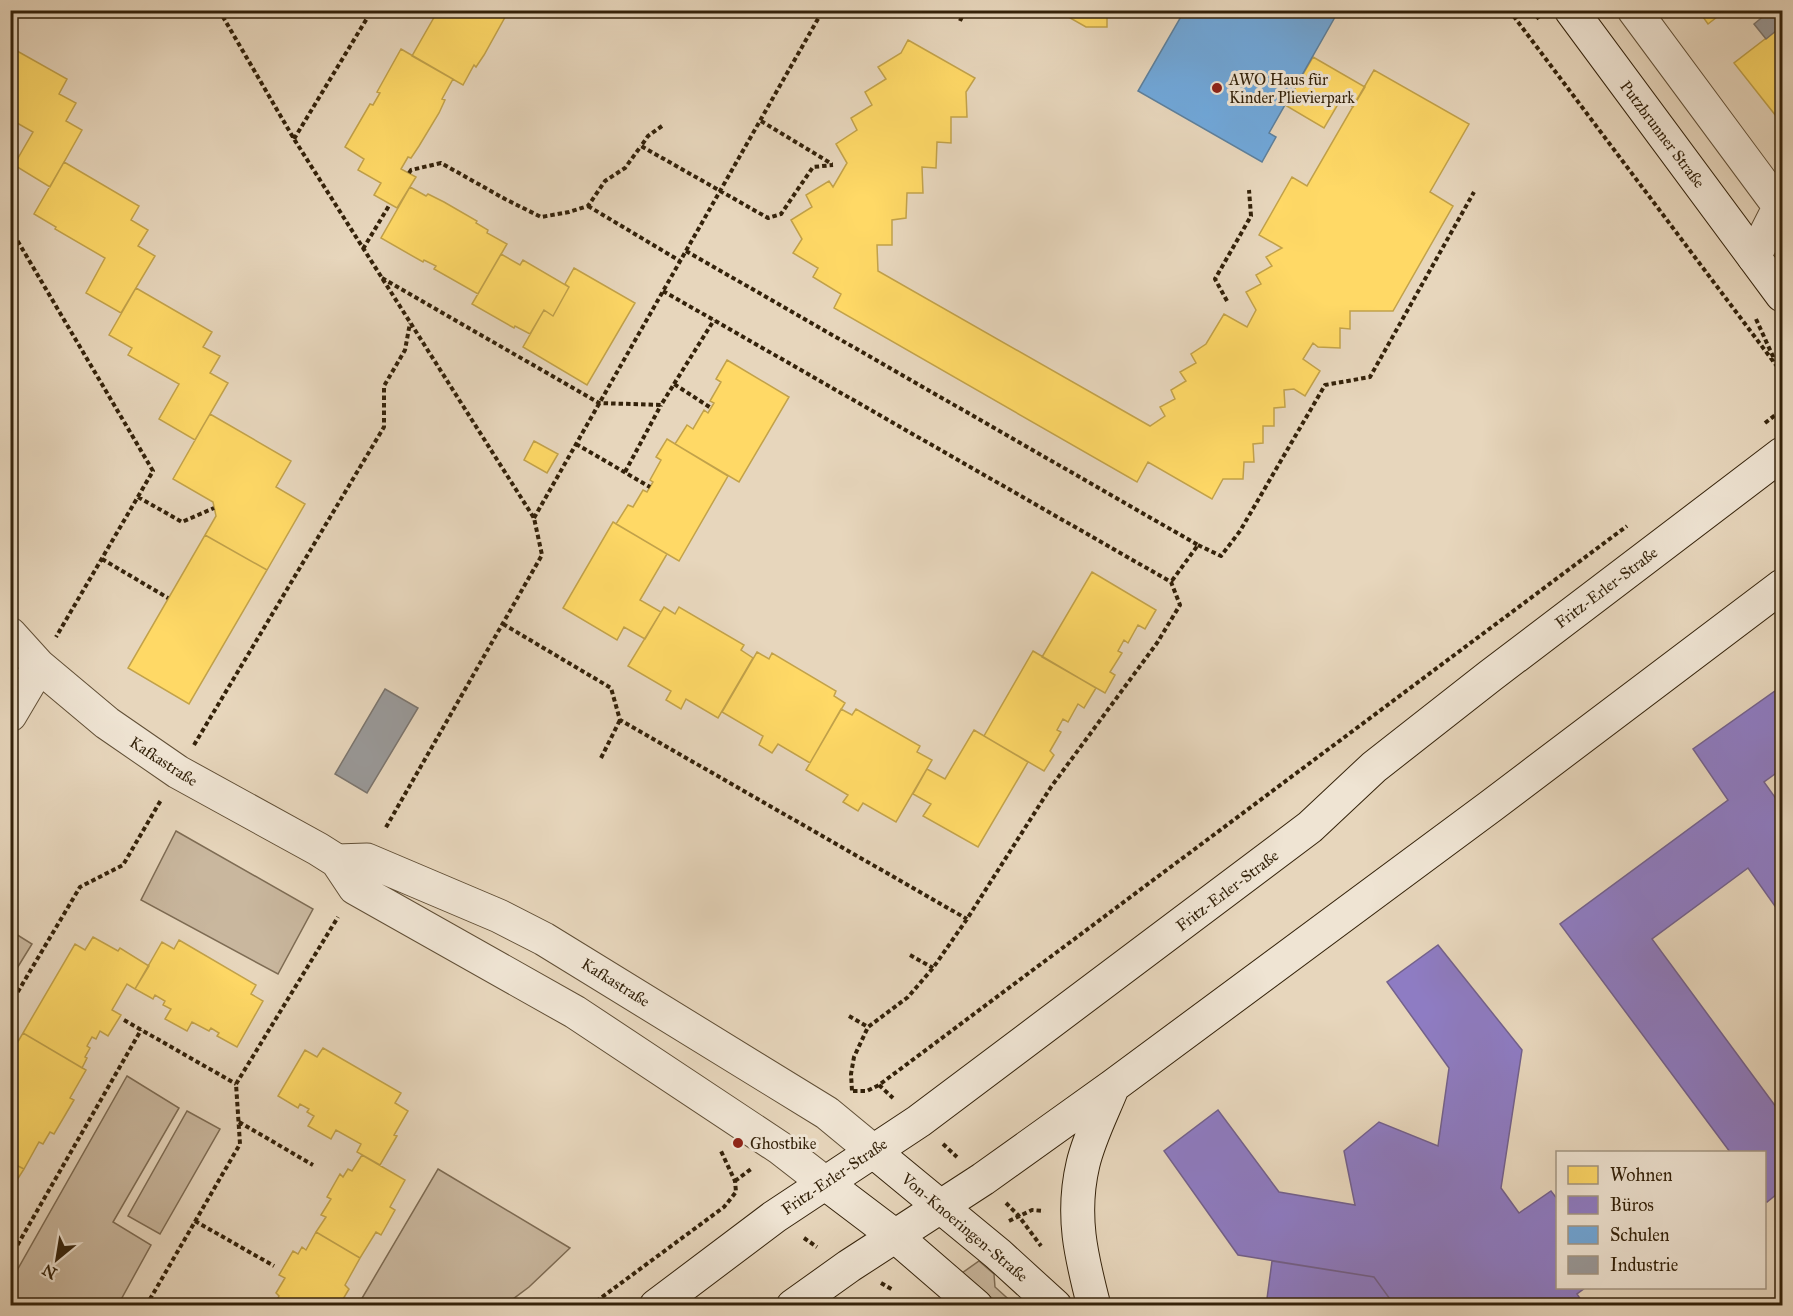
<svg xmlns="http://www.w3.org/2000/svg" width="1793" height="1316" font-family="'IM FELL Great Primer',serif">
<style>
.green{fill:#c9b79e;stroke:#7e6c54;stroke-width:1.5}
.homes{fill:#ffd966;stroke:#c2a24a;stroke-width:1.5}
.offices{fill:#8e7cc3;stroke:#73618c;stroke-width:1.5}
.schools{fill:#6fa8dc;stroke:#5d809d;stroke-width:1.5}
.industry{fill:#999;stroke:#7b756e;stroke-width:1.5}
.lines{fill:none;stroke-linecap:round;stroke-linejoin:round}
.street-casing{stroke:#614f36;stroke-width:35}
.secondary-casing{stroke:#34220a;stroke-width:35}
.path{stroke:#34220a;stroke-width:4;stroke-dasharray:4.5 3;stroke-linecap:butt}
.street{stroke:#efe4d3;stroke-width:33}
.secondary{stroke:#efe4d3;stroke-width:33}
.poi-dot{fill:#8f2418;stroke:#efe4d3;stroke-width:2}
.labels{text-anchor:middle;stroke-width:6;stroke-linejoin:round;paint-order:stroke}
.poi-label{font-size:16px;fill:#34220a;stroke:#efe4d3;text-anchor:start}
.street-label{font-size:16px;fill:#34220a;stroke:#efe4d3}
</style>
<rect width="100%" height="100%" fill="#e7d6bc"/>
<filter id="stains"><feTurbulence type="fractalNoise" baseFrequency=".00333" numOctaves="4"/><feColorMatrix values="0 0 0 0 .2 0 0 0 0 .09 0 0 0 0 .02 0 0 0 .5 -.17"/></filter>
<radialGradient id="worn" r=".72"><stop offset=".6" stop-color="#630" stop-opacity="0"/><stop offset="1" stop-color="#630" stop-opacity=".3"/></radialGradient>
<path class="green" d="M176,831L313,909L278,974L141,900Z
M11,931L32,944L11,978Z
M127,1076L179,1108L113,1222L151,1245L118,1305H11V1281Z
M187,1111L220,1129L160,1234L128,1216Z
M438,1169L570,1248L529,1287L505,1305H358Z
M979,1261L994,1274L995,1287L1015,1305H1000L962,1273Z"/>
<path class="homes" d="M441,10H509L484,55L476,67L474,65L463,85L412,56L436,14L438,15Z
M1056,10H1107V27H1086Z
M1698,10H1726L1708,24Z
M1778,29L1782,35V119L1780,121L1734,63Z
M908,40L975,78L966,92L967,117H951V143L937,142L936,168L922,167L923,193H907L906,218L892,220V245H877L878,271L1150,426L1165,416L1160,407L1175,399L1171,390L1186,381L1180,372L1196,363L1191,354L1206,344L1224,314L1247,327L1256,310L1246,292L1261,284L1256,275L1272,266L1266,257L1282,248L1259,235L1292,177L1307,186L1374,70L1469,124L1430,192L1453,206L1393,311H1350V329L1340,328V348L1318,347L1313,343L1303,359L1320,371L1305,396L1294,389L1284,390L1285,407L1274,408V426H1263V443L1253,444L1254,462H1244L1243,479H1223L1212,499L1148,462L1137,482L834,308L841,294L813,277L818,268L793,253L802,239L791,220L812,207L806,195L829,181L833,187L847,163L836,144L857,130L851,118L872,105L865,92L886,79L878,67L901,53Z
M10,47L67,79L59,94L76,103L66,121L82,130L50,187L14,165L33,132L10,119Z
M401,49L453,79L442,99L445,100L439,113L419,146L411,158L408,157L401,169L416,177L397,208L374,195L381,183L358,170L364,159L345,147L370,104L373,105L380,93L377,92Z
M1313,57L1365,87L1353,107L1341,99L1324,128L1285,105Z
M64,162L139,206L131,220L148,230L138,246L155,256L121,313L86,293L105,258L55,229L56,227L34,214Z
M410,187L426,196L428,194L444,202L477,221L476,223L488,230L487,233L507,244L478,294L434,269L436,266L424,260L423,262L381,238Z
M501,254L520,265L523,260L569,287L553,316L544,310L530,334L515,326L514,328L472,304Z
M574,268L635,303L587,385L523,347L544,310L553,316L569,287L565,284Z
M136,288L212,332L203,347L220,356L210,373L228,383L195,440L159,419L179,384L128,355L132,348L109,335Z
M727,360L789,397L739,482L675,444L687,425L693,429L704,410L708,413L714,403L710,401L721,382L716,379Z
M210,414L291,461L276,487L305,504L267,570L205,535L216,516L213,502L173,479Z
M667,439L728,476L679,561L616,524L628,505L633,507L643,490L647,492L653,482L650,480L661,460L656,457Z
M534,441L558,454L547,473L524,460Z
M613,522L667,554L640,600L661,612L645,639L624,627L617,640L563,608Z
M205,535L267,570L189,704L128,668Z
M1092,572L1156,610L1145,629L1138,625L1128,643L1124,640L1118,651L1122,653L1110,672L1115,675L1105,693L1042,657Z
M664,607L675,614L679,607L744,645L741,650L753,658L718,718L686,699L681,709L666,700L671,691L628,666Z
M1033,651L1096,688L1084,708L1078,704L1068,722L1063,719L1057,730L1061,732L1050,751L1054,755L1044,771L984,736Z
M757,652L769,659L772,653L836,691L834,696L845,703L810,763L778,744L772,753L759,745L763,736L722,712Z
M841,709L852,715L856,709L920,746L917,752L932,760L896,822L863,803L858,811L843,802L848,795L806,770Z
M974,730L1028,762L978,847L923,816L931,804L913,794L927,769L945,779Z
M93,937L118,951L120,948L149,966L135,989L127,984L112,1010L121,1015L108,1036L100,1031L96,1039L92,1037L87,1046L90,1048L85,1057L87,1058L82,1068L23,1033L75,944L85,950Z
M179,940L256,985L251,994L263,1001L237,1047L217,1036L219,1033L211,1028L209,1031L192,1022L187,1031L165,1019L171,1009L163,1005L165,1001L155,995L153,999L135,989L162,942L174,949Z
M23,1033L86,1070L70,1098L74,1100L54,1134L50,1132L43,1144L39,1142L24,1169L10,1162V1055Z
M323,1048L401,1093L395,1103L408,1111L394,1135L397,1136L380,1165L357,1152L361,1144L336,1130L331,1139L308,1126L314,1116L307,1112L309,1109L300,1104L298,1108L278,1096L305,1050L317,1057Z
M362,1155L405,1180L390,1207L395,1210L381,1235L376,1232L360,1258L316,1232L326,1217L321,1215L331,1199L327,1197L340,1174L343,1177L348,1169L352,1171Z
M10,1162L24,1169L10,1191Z
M316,1232L360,1258L345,1285L349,1289L339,1306H274L279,1296L276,1293L285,1278L279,1275L293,1251L298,1254L302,1247L306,1250Z"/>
<path class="offices" d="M1782,686V769L1764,782L1782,807V916L1748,868L1652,939L1779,1111L1782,1109V1190L1767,1202L1764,1200V1152H1730L1560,924L1728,800L1693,749Z
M1438,945L1522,1050L1501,1188L1519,1213L1551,1191L1558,1200V1288H1585L1577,1294L1585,1306H1395L1374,1277L1238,1255L1164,1151L1218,1110L1279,1192L1355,1205L1344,1151L1379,1122L1438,1146L1449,1068L1387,982Z
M1272,1261L1374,1277L1395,1306H1266Z"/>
<path class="schools" d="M1175,10H1339L1269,133L1276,137L1262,162L1138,91L1182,15Z"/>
<path class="industry" d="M1771,10H1782V26L1766,39L1754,24Z
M385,689L418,708L367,793L335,774Z"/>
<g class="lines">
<defs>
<path id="street" d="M1634,10L1782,210
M1754,257L1780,206
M10,634L39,666L107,723L178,772L318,849L337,861L355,888L575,1012L780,1148L825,1183
M10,715L39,666
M337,861L367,860L499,916L544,939L827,1113L873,1151"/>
<path id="secondary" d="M1571,10L1782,295
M873,1151L998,1254L1055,1306
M825,1183L895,1236L976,1306
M656,1306L774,1217L919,1121L1310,827L1374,767L1490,676L1782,454
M793,1306L849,1266L983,1179L1113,1086L1491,806L1782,586
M1094,1306C1081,1256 1071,1215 1083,1164C1089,1138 1103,1111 1113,1086"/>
</defs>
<use href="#street" class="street-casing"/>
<use href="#secondary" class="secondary-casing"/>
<path class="path" d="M219,10L294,139L534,518L542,555L385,829
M1509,10L1782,373
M1532,10L1539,19
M960,21L965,10
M761,121L832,164
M662,126L648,136L641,146L768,218L781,214L813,167L833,165
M294,139L372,10
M409,173L411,170L441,163L505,199L541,217L569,212L588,206L605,181L625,168L641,146
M588,206L680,261
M10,228L153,471L56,637
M363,249L390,204
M686,251L1198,545L1171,582
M382,278L599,403L661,405L674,384L711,408
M663,291L1171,582L1180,605L1157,643L1051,787L967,919L933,968L908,997L868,1027L854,1057L851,1074L852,1091
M1227,301L1215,279L1251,216L1249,190
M1756,319L1775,361
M674,384L714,320
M1765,423L1782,410
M576,444L650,487
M625,472L661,405
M138,497L182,522L214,508
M534,518L823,10
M1198,545L1221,556L1240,531L1325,385L1370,377L1474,192
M102,559L168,598
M503,624L611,688L620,720L967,919
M194,745L384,427V386L405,350L410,323
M601,758L620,720
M910,955L933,968
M10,1005L80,887L123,865L161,800
M849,1016L868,1027
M124,1020L236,1084
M879,1085L893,1098
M853,1091H867L879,1085L1627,526
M239,1122L313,1165
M943,1144L957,1157
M735,1181L751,1169
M1006,1203L1018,1215L1041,1246
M195,1221L274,1266
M1009,1221L1032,1210L1044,1211
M804,1238L817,1247
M10,1258L141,1030
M881,1283L893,1290
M146,1306L240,1144L236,1084L338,917
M590,1306L724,1207L736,1192L735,1181L720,1149"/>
<use href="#street" class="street"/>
<use href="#secondary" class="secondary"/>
</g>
<g class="poi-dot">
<circle cx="1217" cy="88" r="6"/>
<circle cx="738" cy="1143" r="6"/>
</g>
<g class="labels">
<g class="poi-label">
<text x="1229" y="85">AWO Haus für<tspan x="1229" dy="18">Kinder Plievierpark</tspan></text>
<text x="750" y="1149">Ghostbike</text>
</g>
<g class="street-label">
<text transform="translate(1663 134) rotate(53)" y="6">Putzbrunner Straße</text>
<text transform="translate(1606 587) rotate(-37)" y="6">Fritz-Erler-Straße</text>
<text transform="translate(164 761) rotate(33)" y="6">Kafkastraße</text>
<text transform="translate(1227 890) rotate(-37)" y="6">Fritz-Erler-Straße</text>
<text transform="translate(616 982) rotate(32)" y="6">Kafkastraße</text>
<text transform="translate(834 1176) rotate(-34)" y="6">Fritz-Erler-Straße</text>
<text transform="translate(965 1227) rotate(40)" y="6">Von-Knoeringen-Straße</text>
</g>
</g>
<rect width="1793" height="1316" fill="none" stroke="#e7d6bc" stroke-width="36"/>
<rect x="12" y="12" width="1769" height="1292" fill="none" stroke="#34220a" stroke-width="3"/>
<rect x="18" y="18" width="1757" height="1280" fill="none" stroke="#34220a" stroke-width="1.5"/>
<rect x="1556" y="1151" width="210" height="138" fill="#efe4d3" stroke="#a49683" stroke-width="1.5"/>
<rect x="1568" y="1166" width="30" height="18" fill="#ffd966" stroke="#a49683" stroke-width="1.5"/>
<text x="1610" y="1181" font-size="18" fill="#34220a">Wohnen</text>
<rect x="1568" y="1196" width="30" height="18" fill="#8e7cc3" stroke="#a49683" stroke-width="1.5"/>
<text x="1610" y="1211" font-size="18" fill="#34220a">Büros</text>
<rect x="1568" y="1226" width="30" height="18" fill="#6fa8dc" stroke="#a49683" stroke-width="1.5"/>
<text x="1610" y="1241" font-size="18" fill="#34220a">Schulen</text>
<rect x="1568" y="1256" width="30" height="18" fill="#999999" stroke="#a49683" stroke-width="1.5"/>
<text x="1610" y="1271" font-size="18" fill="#34220a">Industrie</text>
<g transform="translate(57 1259) rotate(210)" stroke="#efe4d3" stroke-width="4.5" paint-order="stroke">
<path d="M0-4.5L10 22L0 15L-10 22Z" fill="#34220a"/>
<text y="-9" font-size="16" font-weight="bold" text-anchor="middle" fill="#34220a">N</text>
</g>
<rect width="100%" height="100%" filter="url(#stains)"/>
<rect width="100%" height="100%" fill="url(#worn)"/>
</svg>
